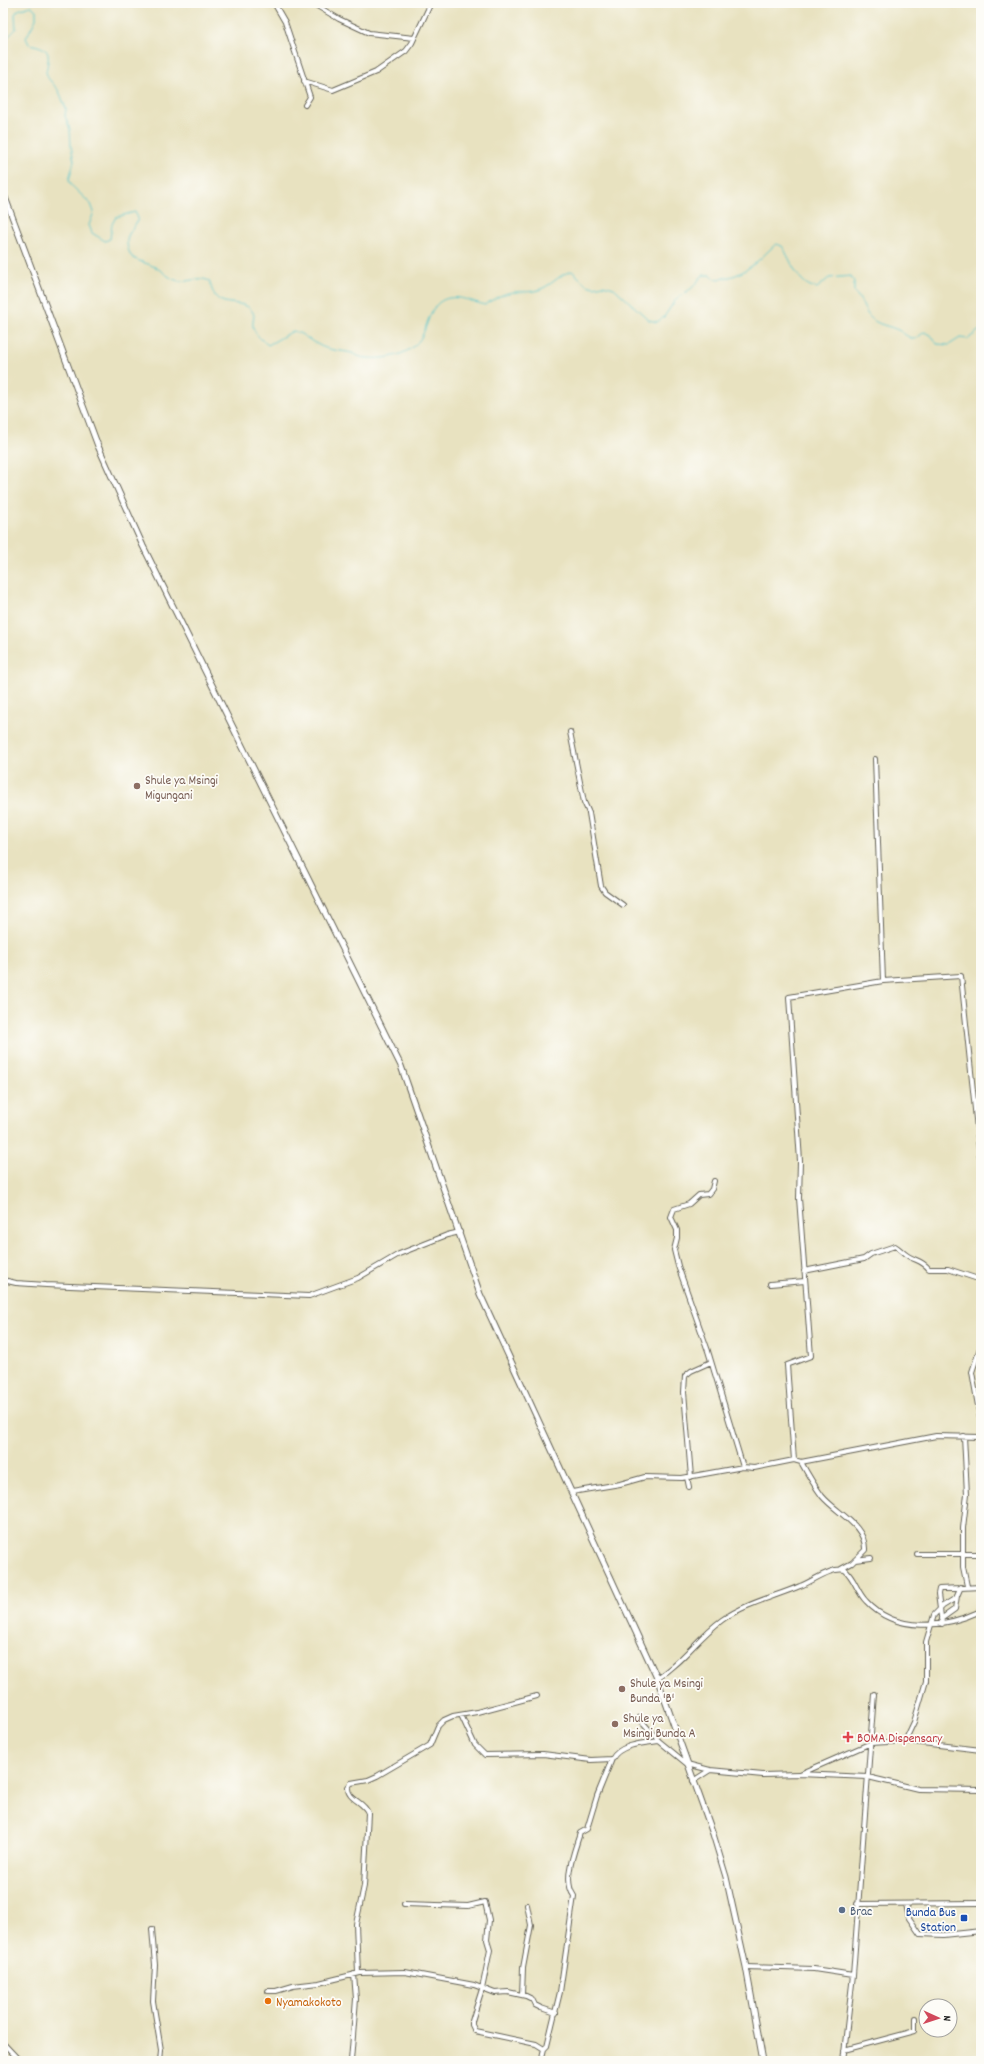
<svg xmlns="http://www.w3.org/2000/svg" width="984" height="2064" font-family="Dekko,sans-serif">
<style>
.lines{fill:none;stroke-linecap:round;stroke-linejoin:round}
.stream{stroke:#57c5cd;stroke-width:1}
.minor-casing{stroke:#636155;stroke-width:6}
.major-casing{stroke:#636155;stroke-width:7}
.minor{stroke:#fff;stroke-width:4}
.major{stroke:#fff;stroke-width:5}
.education-dot{fill:#8d6e63;stroke:#fdfcf7;stroke-width:1.5}
.health-dot{fill:#e0444e;stroke:#fdfcf7;stroke-width:1.5}
.service-dot{fill:#5c6f8a;stroke:#fdfcf7;stroke-width:1.5}
.transit-dot{fill:#1a4fb4;stroke:#fdfcf7;stroke-width:1.5}
.food-dot{fill:#e8710a;stroke:#fdfcf7;stroke-width:1.5}
.labels{text-anchor:middle;stroke-width:3.5;stroke-linejoin:round;paint-order:stroke}
.education-label{font-size:13px;fill:#785e54;stroke:#fdfcf7;text-anchor:start}
.health-label{font-size:13px;fill:#be3a42;stroke:#fdfcf7;text-anchor:start}
.service-label{font-size:13px;fill:#4e5e75;stroke:#fdfcf7;text-anchor:start}
.transit-label{font-size:13px;fill:#164399;stroke:#fdfcf7;text-anchor:end}
.food-label{font-size:13px;fill:#c56008;stroke:#fdfcf7;text-anchor:start}
</style>
<rect width="100%" height="100%" fill="#fdfcf7"/>
<filter id="ink" filterUnits="userSpaceOnUse"><feTurbulence type="fractalNoise" baseFrequency=".025" numOctaves="2"/><feDisplacementMap in="SourceGraphic" scale="8" xChannelSelector="R" yChannelSelector="G"/><feConvolveMatrix kernelMatrix="1 2 1 2 8 2 1 2 1" color-interpolation-filters="sRGB"/></filter>
<filter id="wash" filterUnits="userSpaceOnUse"><feTurbulence type="fractalNoise" baseFrequency=".012" numOctaves="4" result="noise"/><feDisplacementMap in="SourceGraphic" scale="16" xChannelSelector="R" yChannelSelector="G"/><feGaussianBlur stdDeviation="0.9" result="paint"/><feColorMatrix in="noise" values="0 0 0 0 0 0 0 0 0 0 0 0 0 0 0 0 0 1.4 0 .05"/><feComposite in="paint" operator="in"/></filter>
<g filter="url(#wash)">
<rect width="100%" height="100%" fill="#e8e2c0"/>
<g class="lines">
<path class="stream" d="M3,37L7,38L16,29L15,14L18,10L31,6L36,10V19L26,38L29,44C51,48 50,53 46,72L48,78L59,91L66,109L65,116L70,129L71,146L74,161L69,180L72,186L91,204L94,212L89,225L92,233L105,241L110,239L112,224L116,217L135,212L138,218C136,227 127,232 127,242C127,247 129,253 132,257C138,262 148,263 155,267C163,271 169,279 179,281C190,283 198,275 209,281C211,285 212,292 215,296C224,308 245,299 252,311C256,316 252,320 253,326C254,334 262,340 268,345L293,331C303,333 308,340 317,344C328,351 340,350 352,353C356,355 361,358 366,358C386,360 412,355 422,336C429,322 430,302 449,298C461,296 473,302 485,305C493,299 505,292 516,292C526,291 534,293 543,288C554,283 560,274 572,271L587,285L594,287L603,285L614,288L649,320L657,322L664,317L676,299L692,288L703,275H710L715,279C744,278 756,262 776,244L782,246C792,261 797,285 817,288L829,278L851,276L854,282V292C862,299 863,309 869,316C877,326 889,325 900,331C906,335 908,338 916,339L924,332L931,335L937,344L949,345L960,338L968,339L981,329"/>
</g>
</g>
<g filter="url(#ink)">
<g class="lines">
<defs>
<path id="minor" d="M274,3L285,22L310,97L305,105
M312,3L339,19L369,33L414,38
M304,81L333,90L376,72L406,51L412,43L431,3
M570,732L584,802L589,813L601,886L605,892L623,905
M875,759L883,981L961,976L981,1167
M714,1181L712,1189L708,1194L699,1195L689,1204L674,1209L671,1217L677,1230V1238L674,1250L678,1266L708,1351L743,1467
M804,1271L864,1259L871,1254L895,1246C900,1249 903,1253 908,1256C916,1261 922,1260 929,1269H948L981,1280
M3,1280L16,1283L46,1285L309,1296L358,1278L399,1254L447,1235L460,1232
M770,1284L805,1281
M981,1345L972,1372L981,1423
M964,1436L967,1494L963,1528V1567L967,1586
M794,1460L787,1365L811,1356L799,1198L800,1161L789,997L883,981
M801,1462C807,1473 814,1485 822,1496C836,1513 866,1525 865,1550L852,1563L841,1569
M687,1477L689,1487
M691,1477L684,1392L685,1376L691,1371L711,1362
M572,1492L620,1484L645,1477L682,1478L743,1467L754,1468L794,1460L801,1462L936,1436L981,1437
M917,1554H981
M855,1560L871,1558
M941,1619L955,1609L957,1596L961,1587
M942,1624L938,1594L939,1589L981,1587
M657,1678C683,1662 698,1637 722,1620C746,1603 774,1597 800,1586C814,1581 830,1567 845,1570C855,1579 857,1592 866,1601C896,1634 944,1628 981,1611
M461,1715L475,1745L485,1755L543,1754L591,1760L612,1759
M639,1718L659,1741
M905,1741L981,1750
M800,1774L871,1743L905,1741L914,1722L926,1681V1642L934,1615L943,1606L956,1598
M693,1781L710,1770
M404,1904L468,1906L485,1902L489,1920L487,1940L490,1950L482,1989L472,2021V2025L475,2031L536,2044L544,2049
M857,1904L981,1903
M906,1904L909,1918L920,1934L943,1935L981,1931
M152,1929L155,1965L153,2001L161,2050L160,2061
M746,1967L814,1969L853,1975
M358,1973L356,1924L364,1886L368,1813C364,1801 347,1800 348,1787L351,1783L368,1780L377,1776L430,1745L438,1726L444,1720L453,1716L477,1712L537,1696
M268,1991H276L293,1986L319,1983L360,1973L405,1972L474,1985L495,1993L508,1992L526,1996L532,1999L535,2005L541,2008L556,2013
M522,1995L523,1968L531,1925L527,1905
M3,2043L20,2061
M844,2050L915,2031V2018
M351,2061L356,1999L354,1974
M541,2061L544,2049L547,2046L560,1992L574,1896C562,1880 575,1850 580,1833L587,1829L597,1796L612,1759C620,1744 644,1743 659,1741L687,1764L710,1770L763,1775L799,1774L868,1777L918,1789L981,1790
M843,2061L853,1975L874,1694"/>
<path id="major" d="M3,192L98,446L143,546L401,1066L480,1294L657,1678L713,1834L726,1877L746,1967L763,2061"/>
</defs>
<use href="#minor" class="minor-casing"/>
<use href="#major" class="major-casing"/>
<use href="#minor" class="minor"/>
<use href="#major" class="major"/>
</g>
</g>
<g class="education-dot">
<circle cx="137" cy="786" r="4"/>
<circle cx="622" cy="1689" r="4"/>
<circle cx="615" cy="1724" r="4"/>
</g>
<path class="health-dot" d="M846 1731h4v4h4v4h-4v4h-4v-4h-4v-4h4z"/>
<circle class="service-dot" cx="842" cy="1910" r="4"/>
<rect class="transit-dot" x="960" y="1914" width="8" height="8" rx="2"/>
<circle class="food-dot" cx="268" cy="2001" r="4"/>
<g class="labels">
<g class="education-label">
<text x="145" y="784">Shule ya Msingi<tspan x="145" dy="15">Migungani</tspan></text>
<text x="630" y="1687">Shule ya Msingi<tspan x="630" dy="15">Bunda 'B'</tspan></text>
<text x="623" y="1722">Shule ya<tspan x="623" dy="15">Msingi Bunda A</tspan></text>
</g>
<g class="health-label">
<text x="857" y="1742">BOMA Dispensary</text>
</g>
<g class="service-label">
<text x="850" y="1915">Brac</text>
</g>
<g class="transit-label">
<text x="956" y="1916">Bunda Bus<tspan x="956" dy="15">Station</tspan></text>
</g>
<g class="food-label">
<text x="276" y="2006">Nyamakokoto</text>
</g>
</g>
<rect width="984" height="2064" fill="none" stroke="#fdfcf7" stroke-width="16"/>
<g transform="translate(938 2018) rotate(93)"><circle r="19" fill="#fdfcf7" stroke="#a3a29f"/>
<path d="M0-3L7 15L0 10L-7 15Z" fill="#d1495b"/>
<text y="-6" font-size="11" font-weight="bold" text-anchor="middle" fill="#1c1c1c">N</text>
</g>
</svg>
